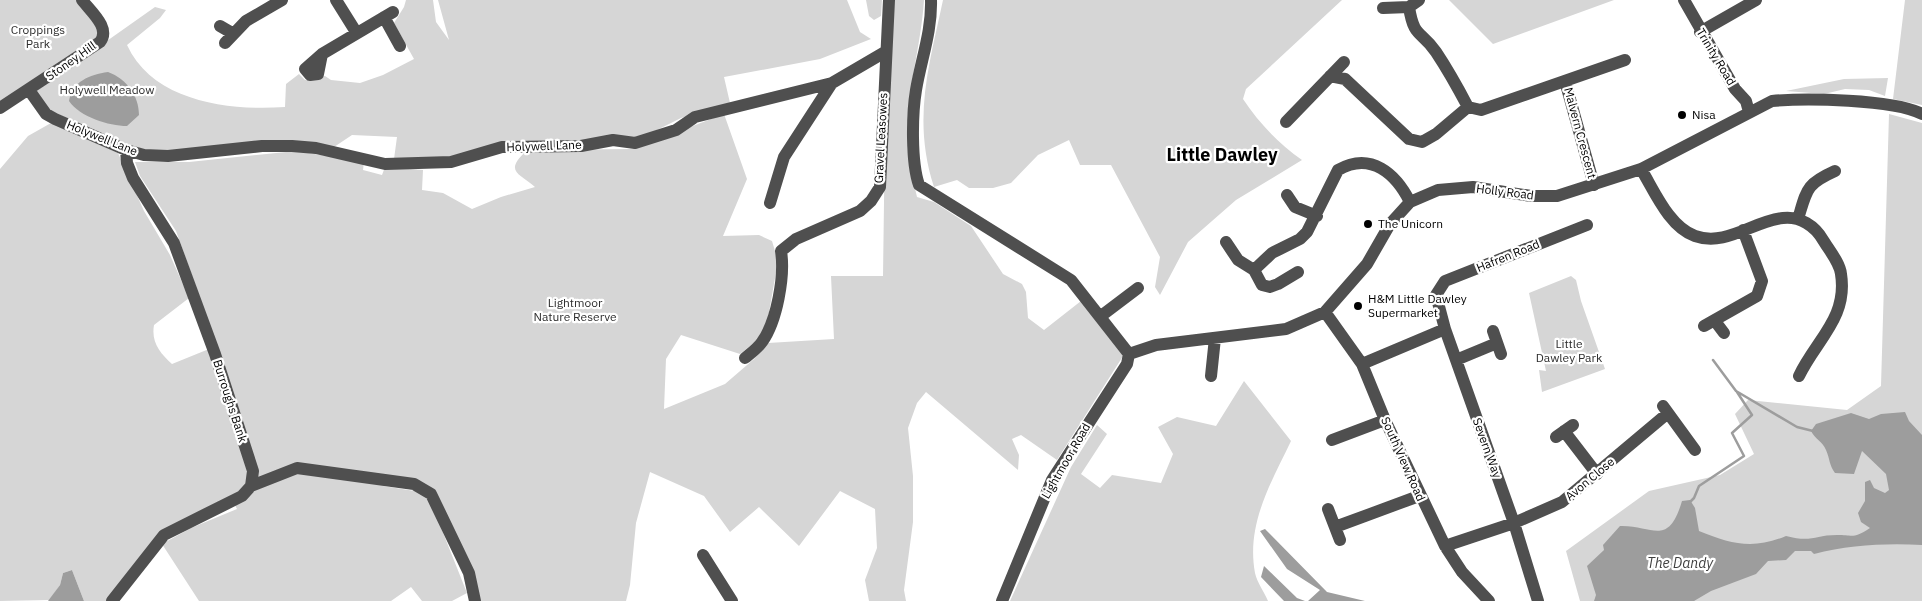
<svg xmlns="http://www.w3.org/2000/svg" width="1922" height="601" font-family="'IBM Plex Sans',sans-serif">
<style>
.green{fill:#d6d6d6}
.water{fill:#9d9d9d}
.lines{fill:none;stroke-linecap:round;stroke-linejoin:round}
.stream{stroke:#9d9d9d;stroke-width:2.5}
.minor{stroke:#4f4f4f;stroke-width:12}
.poi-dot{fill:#000;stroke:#fff;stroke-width:2}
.labels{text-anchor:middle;stroke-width:4.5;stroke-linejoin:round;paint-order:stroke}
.park-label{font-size:12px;fill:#2d2d2d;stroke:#fff}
.street-label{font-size:12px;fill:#000;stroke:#fff}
.poi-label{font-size:12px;fill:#000;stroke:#fff;text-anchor:start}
.water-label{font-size:14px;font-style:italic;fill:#3e3e3e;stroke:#fff}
.district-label{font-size:18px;font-weight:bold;fill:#000;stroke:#fff}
</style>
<rect width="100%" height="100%" fill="#fff"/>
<path class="green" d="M0,0H80L104,32L0,105Z
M406,0H433L436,22L449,40L438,0H847L860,32L871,39L820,59L724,77L730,103L681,118L651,133L632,138L502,147L451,162L394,159L397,137L352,135L331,149L143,152L49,110L36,91L155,7L166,10L160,18L127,45C153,102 230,111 285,107L286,84L299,74L305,80L325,76L331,80L360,83L383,75L414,59L394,23L404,7Z
M866,0H882L881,16L874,20L869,16Z
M894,0H924C921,47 906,93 907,141C907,160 913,179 917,197L934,202L971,226L1003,274L1022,284L1026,292L1028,318L1044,330L1081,301L1125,353L1057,460L1021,435L1012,439L1019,455L1018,470L926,392L917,403L908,428L913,476V522L904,590L906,601H869L865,580L877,548L875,509L840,491L799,546L759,507L730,532L704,496L650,472L636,523L630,585L626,601H480L437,495L413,479L383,486L421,492L432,505L467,593L452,601H422L411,587L391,601H199L162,544L191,528L237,509L231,497L164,530L107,601H84L72,570L63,573L60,585L50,600L0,601V169L28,136L51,123L118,153L144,211L170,255L189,298L154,325C151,342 160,353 172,364L209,349L221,356L176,231L140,176L135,162H189L296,151L364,162L363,170L382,175L385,167L423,170L422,190L443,193L472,209L501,197L535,187C518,172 504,172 527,150L633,149L724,114L747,179L723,236L759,235L772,241L778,261L768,318L760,338L740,354L681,335L666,359L664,409L725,384L754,359L768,343L834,339L831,276H883L885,129Z
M943,0H1342L1246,89L1243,99C1259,123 1278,143 1302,160L1236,200L1188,242L1160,295L1155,287L1160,257L1111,165H1080L1069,140L1038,155L1011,183L993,188H969L957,180L934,187C912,119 929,66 943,0Z
M1449,0H1614L1493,44Z
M1905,0H1922V105L1893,99Z
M1888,78L1885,96L1869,90L1845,89L1824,94L1786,91L1844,79Z
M1889,114L1922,123V601H1580L1566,551L1649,491L1720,475L1754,454L1735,414L1748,400L1847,410L1881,386Z
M1571,276L1576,280L1581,301L1605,369L1542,392L1539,370L1546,371L1529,293Z
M1244,381L1291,441C1271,483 1246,524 1255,573C1257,582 1264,592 1268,601H1010L1071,467L1097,425L1107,434L1081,474L1100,488L1112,475L1161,483L1173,454L1158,427L1177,417L1216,426Z"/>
<path class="water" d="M108,72C127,79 139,96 139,115L127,126C109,126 80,117 69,101C73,81 89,75 108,72Z
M1905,412L1909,421L1922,435V545C1886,543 1849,545 1814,554L1811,551H1795L1786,560L1768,561L1756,574L1711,591L1694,601H1594L1596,595L1587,566L1604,550L1603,545L1620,526C1653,525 1668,548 1682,501L1690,500L1695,508L1699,531C1731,544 1753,550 1786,536C1812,543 1814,535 1837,535C1854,535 1853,539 1870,528L1861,522L1858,513L1865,501V482L1870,480L1874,488L1885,493L1889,490L1886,474L1862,451L1854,474L1835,473C1829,465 1830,459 1826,450C1823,442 1815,439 1811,431L1816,424L1851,413L1869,419L1881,414Z
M1265,529L1327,592L1365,601H1308L1320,590L1287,569L1260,531Z
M1264,566L1297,598L1305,601H1284L1261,577Z
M72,570L84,601H48L60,585L63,573Z"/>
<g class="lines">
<path class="stream" d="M1713,360L1736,391L1797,427L1813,431
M1690,502L1694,498L1699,486L1744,456L1732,433L1752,415L1737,392"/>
<path class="minor" d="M336,0L356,32
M931,0C932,31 921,60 916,90C912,114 911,162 919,185L1071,280L1129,354
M1684,0L1735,89L1746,101L1749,112
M1409,7C1414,39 1421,30 1436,52C1448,70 1458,88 1468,107
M1383,8L1409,7L1419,0
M384,17L400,46
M220,26L232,33
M1700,32L1756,0
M225,43L246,21L282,0
M322,54L318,74L310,75L305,69L322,54L393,12
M1330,76L1345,79L1409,139L1422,142L1436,134L1468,107L1481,110L1625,60
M1565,81L1594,185
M29,90L46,114L55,119L126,150L144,155L168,156L262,146H292L316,148L385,164L451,162L502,147L581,146L613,140L635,143L676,130L695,117L832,83L885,52
M0,108L100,42C111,28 91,12 82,0
M1286,122L1344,62
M1641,169C1654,190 1669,227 1695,236C1726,247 1753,221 1783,218C1800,216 1815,226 1823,240C1829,250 1840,263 1841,274C1848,318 1816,340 1799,376
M1287,195L1295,207L1317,216
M770,203L784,157L832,83
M1798,219C1807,189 1806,184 1835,171
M1226,242L1238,260L1254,270
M1298,272L1278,284L1270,287L1262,285L1254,270L1272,253L1300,239L1307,232L1338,170C1371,151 1396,174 1410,202
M1325,312L1362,364L1385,420L1445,546L1462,572L1489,601
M1101,316L1138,288
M1715,321L1724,333
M1704,326L1757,296L1762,281L1743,230
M1493,331L1501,354
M1129,354L1156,345L1286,329L1325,312L1367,264L1390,224L1410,202L1438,190L1473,187L1531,196H1557L1641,169L1772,101C1805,98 1893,99 1922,114
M745,358C751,353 758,348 762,342C777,321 785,276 781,251L796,239L860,211L871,201L880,187L889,0
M1456,360L1497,343
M1362,364L1445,329
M1211,376L1215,338
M1663,406L1695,450
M1564,431L1597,474
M1556,437L1573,425
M1332,440L1385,420
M251,486L297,468L414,484L431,494L469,573L475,601
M1328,509L1340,540
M1335,527L1419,496
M1445,546L1514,523L1562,502L1668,413
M703,555L732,601
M112,601L164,535L242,496L251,486L253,471L215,354L174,243L133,178L127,163L126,150
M1002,601L1052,480L1127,364L1129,354
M1538,601L1514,523L1445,329L1436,295L1445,281L1587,225"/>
</g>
<g class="poi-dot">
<circle cx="1682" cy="115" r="5"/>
<circle cx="1368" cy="224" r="5"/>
<circle cx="1358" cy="306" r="5"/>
</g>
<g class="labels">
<g class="park-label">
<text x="38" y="34">Croppings<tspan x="38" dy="14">Park</tspan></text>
<text x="107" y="94">Holywell Meadow</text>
<text x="575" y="307">Lightmoor<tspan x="575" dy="14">Nature Reserve</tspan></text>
<text x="1569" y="348">Little<tspan x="1569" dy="14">Dawley Park</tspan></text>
</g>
<g class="street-label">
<text transform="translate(1716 57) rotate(59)" y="4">Trinity Road</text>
<text transform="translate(71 61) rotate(-35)" y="4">Stoney Hill</text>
<text transform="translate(1580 133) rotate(75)" y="4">Malvern Crescent</text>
<text transform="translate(102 138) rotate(22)" y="4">Holywell Lane</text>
<text transform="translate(881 138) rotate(-87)" y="4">Gravel Leasowes</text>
<text transform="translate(544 146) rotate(-2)" y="4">Holywell Lane</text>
<text transform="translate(1505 192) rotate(7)" y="4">Holly Road</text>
<text transform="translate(1508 256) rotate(-22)" y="4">Hafren Road</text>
<text transform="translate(230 401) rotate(72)" y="4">Burroughs Bank</text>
<text transform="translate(1487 448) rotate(70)" y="4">Severn Way</text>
<text transform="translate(1403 459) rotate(66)" y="4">South View Road</text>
<text transform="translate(1066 461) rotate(-60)" y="4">Lightmoor Road</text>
<text transform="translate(1590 479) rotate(-40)" y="4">Avon Close</text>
</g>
<g class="poi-label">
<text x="1692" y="119">Nisa</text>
<text x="1378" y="228">The Unicorn</text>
<text x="1368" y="303">H&amp;M Little Dawley<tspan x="1368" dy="14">Supermarket</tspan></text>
</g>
<g class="water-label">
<text x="1680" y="568">The Dandy</text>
</g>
<g class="district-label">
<text x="1222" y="161">Little Dawley</text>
</g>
</g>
</svg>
